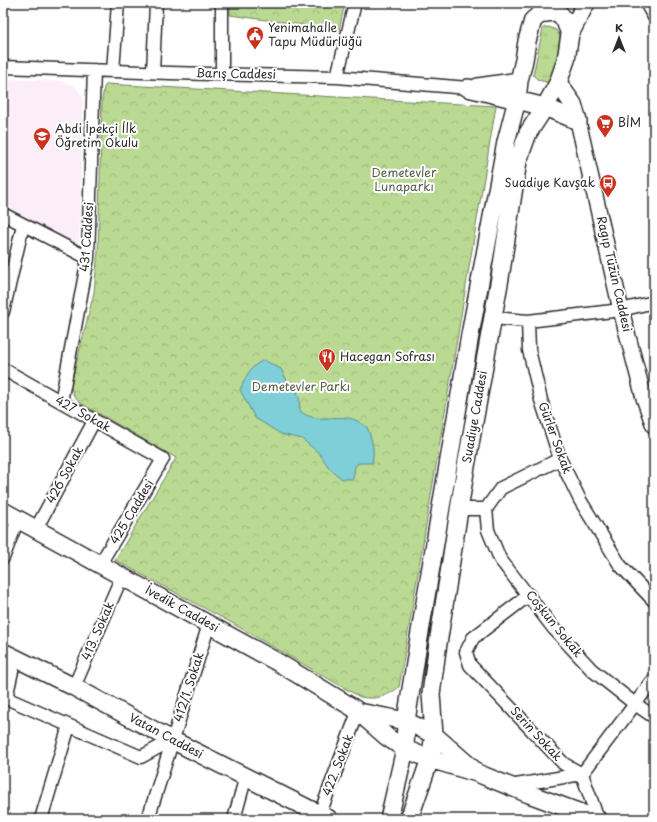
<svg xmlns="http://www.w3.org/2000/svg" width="657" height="822" font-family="'Playpen Sans',sans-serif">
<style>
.built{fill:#fbeef9}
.grass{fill:url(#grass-tufts);stroke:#72825e}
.park{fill:url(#park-crowns);stroke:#72825e}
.water{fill:#7ecfd7;stroke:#5d8d92}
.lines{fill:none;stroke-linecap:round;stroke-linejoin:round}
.minor-casing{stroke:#2b2b2b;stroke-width:15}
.tertiary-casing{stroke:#2b2b2b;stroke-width:18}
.secondary-casing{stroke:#2b2b2b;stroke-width:20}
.minor{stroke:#fff;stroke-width:12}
.tertiary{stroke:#fff;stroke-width:15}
.secondary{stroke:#fff;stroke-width:17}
.labels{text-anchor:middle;stroke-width:4;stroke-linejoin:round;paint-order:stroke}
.poi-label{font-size:12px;fill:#2b2b2b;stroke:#fff;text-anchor:start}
.street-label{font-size:12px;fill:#2b2b2b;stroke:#fff}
.park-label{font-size:12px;fill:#565f4a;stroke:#fff}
</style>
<defs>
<pattern id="grass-tufts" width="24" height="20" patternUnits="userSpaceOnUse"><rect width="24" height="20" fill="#bad992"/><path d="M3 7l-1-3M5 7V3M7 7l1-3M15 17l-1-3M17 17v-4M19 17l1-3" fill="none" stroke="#a0ba7e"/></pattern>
<pattern id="park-crowns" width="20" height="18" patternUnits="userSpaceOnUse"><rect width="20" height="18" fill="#bad992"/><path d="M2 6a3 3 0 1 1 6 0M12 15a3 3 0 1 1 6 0" fill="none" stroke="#a0ba7e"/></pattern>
</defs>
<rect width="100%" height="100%" fill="#fff"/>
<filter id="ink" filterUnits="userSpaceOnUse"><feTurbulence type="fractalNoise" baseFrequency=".025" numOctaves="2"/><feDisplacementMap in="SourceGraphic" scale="8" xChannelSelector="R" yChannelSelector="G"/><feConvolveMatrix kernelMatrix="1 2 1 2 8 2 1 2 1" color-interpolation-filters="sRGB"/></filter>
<g filter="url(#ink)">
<path class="built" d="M3,79L61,81L75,86L83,97L79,249L3,204Z"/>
<path class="grass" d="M549,27L556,30L560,36L555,77L550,83L538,80L533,75L543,28Z"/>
<path class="park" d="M230,3H345L339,30L230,15Z
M107,84L496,106L399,687C387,697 375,700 360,697L230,622L115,560L176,458L82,404C74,398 72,394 71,385L94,292L98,251L102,100L104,87Z"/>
<path class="water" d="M264,360L281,369L287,381L295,388L299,397L300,411C315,423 330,416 347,418C354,418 361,423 367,427C372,440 375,449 372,463H359L355,466L353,479H342L330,469L319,453L302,439L281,434L255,418L240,390C247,375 249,367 264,360Z"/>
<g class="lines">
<defs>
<path id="minor" d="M222,3V74
M646,3L654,17
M3,67L170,73L337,77L468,88
M113,71L118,3
M153,72L156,3
M337,77L355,3
M3,214L88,258
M3,312L23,225
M493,318L528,321L621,310L654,302
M528,321L529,350L541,400L560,459L580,500L620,565L654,601
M3,369L163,459L100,564
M61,402L88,258L94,70
M459,509H486
M486,509L488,530L500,559L554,629L592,670L635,704L654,717
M486,509L501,488L560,459
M36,529L94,421
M3,558L18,519
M529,595L473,638L466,652L470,665L564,764L582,774L598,819
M15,658L6,698L141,757L172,740
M74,687L122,576
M510,786L582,774L654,679
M41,819L69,726
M148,819L209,624
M234,819L246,776
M318,819L358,712"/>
<path id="tertiary" d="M578,121L621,310L644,398L654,426"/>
<path id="secondary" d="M570,34L586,3
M558,83L573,104L578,121
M478,87L519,81
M3,511L279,663L355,709L387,737L405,749L430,759L477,773L529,794L597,819
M3,652L74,687L172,740L329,819
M359,712L406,721L434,735L474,770
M389,819L405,749L406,721L418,644L470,335L506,142L517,100L468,88
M409,819L430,759L434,735L431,694L437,650L465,472L500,278L518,161L528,133L545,107L558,83L566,60L570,34L565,21L560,14L554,12L545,13L538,16L533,20L527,41L524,60L519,81L517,100L545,107L578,121"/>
</defs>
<use href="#minor" class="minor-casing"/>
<use href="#tertiary" class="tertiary-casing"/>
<use href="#secondary" class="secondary-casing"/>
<use href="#minor" class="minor"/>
<use href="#tertiary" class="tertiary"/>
<use href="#secondary" class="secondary"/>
</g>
</g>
<defs>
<symbol id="civic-pin" viewBox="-11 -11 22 30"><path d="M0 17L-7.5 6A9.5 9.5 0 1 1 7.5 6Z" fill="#c8321e" stroke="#fff"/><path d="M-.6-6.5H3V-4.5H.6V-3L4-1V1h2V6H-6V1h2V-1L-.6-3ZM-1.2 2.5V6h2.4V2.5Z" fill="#fff"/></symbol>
<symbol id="supermarket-pin" viewBox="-11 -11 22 30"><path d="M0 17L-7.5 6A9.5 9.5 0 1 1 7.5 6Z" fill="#c8321e" stroke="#fff"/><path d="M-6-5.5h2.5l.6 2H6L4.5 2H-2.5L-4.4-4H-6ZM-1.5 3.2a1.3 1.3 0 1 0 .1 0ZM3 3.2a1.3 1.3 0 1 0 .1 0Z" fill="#fff"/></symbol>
<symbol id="school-pin" viewBox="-11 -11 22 30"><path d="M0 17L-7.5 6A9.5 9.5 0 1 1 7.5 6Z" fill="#c8321e" stroke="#fff"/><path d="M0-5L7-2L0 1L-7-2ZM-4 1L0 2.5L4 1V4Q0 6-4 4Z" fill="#fff"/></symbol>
<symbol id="bus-pin" viewBox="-11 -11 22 30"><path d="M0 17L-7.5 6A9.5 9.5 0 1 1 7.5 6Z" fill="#c8321e" stroke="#fff"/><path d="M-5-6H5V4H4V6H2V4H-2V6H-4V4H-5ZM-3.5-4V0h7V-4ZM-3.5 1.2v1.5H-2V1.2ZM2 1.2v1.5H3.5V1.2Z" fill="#fff"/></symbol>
<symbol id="restaurant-pin" viewBox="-11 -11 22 30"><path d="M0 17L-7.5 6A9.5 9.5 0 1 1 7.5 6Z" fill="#c8321e" stroke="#fff"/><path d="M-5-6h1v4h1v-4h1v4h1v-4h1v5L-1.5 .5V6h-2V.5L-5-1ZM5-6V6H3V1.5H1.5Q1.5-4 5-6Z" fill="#fff"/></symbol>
</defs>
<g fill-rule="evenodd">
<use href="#civic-pin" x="245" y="25" width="20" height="27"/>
<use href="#supermarket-pin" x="595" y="113" width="20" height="27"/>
<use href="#school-pin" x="32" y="126" width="20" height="27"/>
<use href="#bus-pin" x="598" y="173" width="20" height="27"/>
<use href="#restaurant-pin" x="317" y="347" width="20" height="27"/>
</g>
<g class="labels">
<g class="poi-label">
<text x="268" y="32">Yenimahalle<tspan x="268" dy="14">Tapu Müdürlüğü</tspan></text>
<text x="618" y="127">BİM</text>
<text x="55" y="133">Abdi İpekçi İlk<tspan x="55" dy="14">Öğretim Okulu</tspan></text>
<text x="595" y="187" text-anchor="end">Suadiye Kavşak</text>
<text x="340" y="361">Hacegan Sofrası</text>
</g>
<g class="street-label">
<text transform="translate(236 74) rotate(1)" y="4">Barış Caddesi</text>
<text transform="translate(87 237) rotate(-86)" y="4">431 Caddesi</text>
<text transform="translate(614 274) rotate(77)" y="4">Ragıp Tüzün Caddesi</text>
<text transform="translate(83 414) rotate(29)" y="4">427 Sokak</text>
<text transform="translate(475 417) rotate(-80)" y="4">Suadiye Caddesi</text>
<text transform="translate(555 438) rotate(70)" y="4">Gürler Sokak</text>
<text transform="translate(65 475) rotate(-61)" y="4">426 Sokak</text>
<text transform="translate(132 512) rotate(-59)" y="4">425 Caddesi</text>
<text transform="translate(182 609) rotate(29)" y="4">İvedik Caddesi</text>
<text transform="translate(554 624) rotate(51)" y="4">Coşkun Sokak</text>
<text transform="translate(98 631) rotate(-66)" y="4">413. Sokak</text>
<text transform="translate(189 687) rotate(-72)" y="4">412/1. Sokak</text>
<text transform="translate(536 734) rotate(47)" y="4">Serin Sokak</text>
<text transform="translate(166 736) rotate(28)" y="4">Vatan Caddesi</text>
<text transform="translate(338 765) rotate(-69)" y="4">422. Sokak</text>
</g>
<g class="park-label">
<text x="404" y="177">Demetevler<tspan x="404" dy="14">Lunaparkı</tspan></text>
<text x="301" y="391">Demetevler Parkı</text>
</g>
</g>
<rect width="657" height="822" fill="none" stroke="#fff" stroke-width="16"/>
<rect x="8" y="8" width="641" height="806" fill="none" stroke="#2b2b2b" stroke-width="1.5" filter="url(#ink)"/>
<g transform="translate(619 38)" stroke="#ffffff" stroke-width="3" paint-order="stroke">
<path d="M0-3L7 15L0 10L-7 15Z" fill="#2b2b2b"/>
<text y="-6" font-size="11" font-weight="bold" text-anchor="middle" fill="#2b2b2b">K</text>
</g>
</svg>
